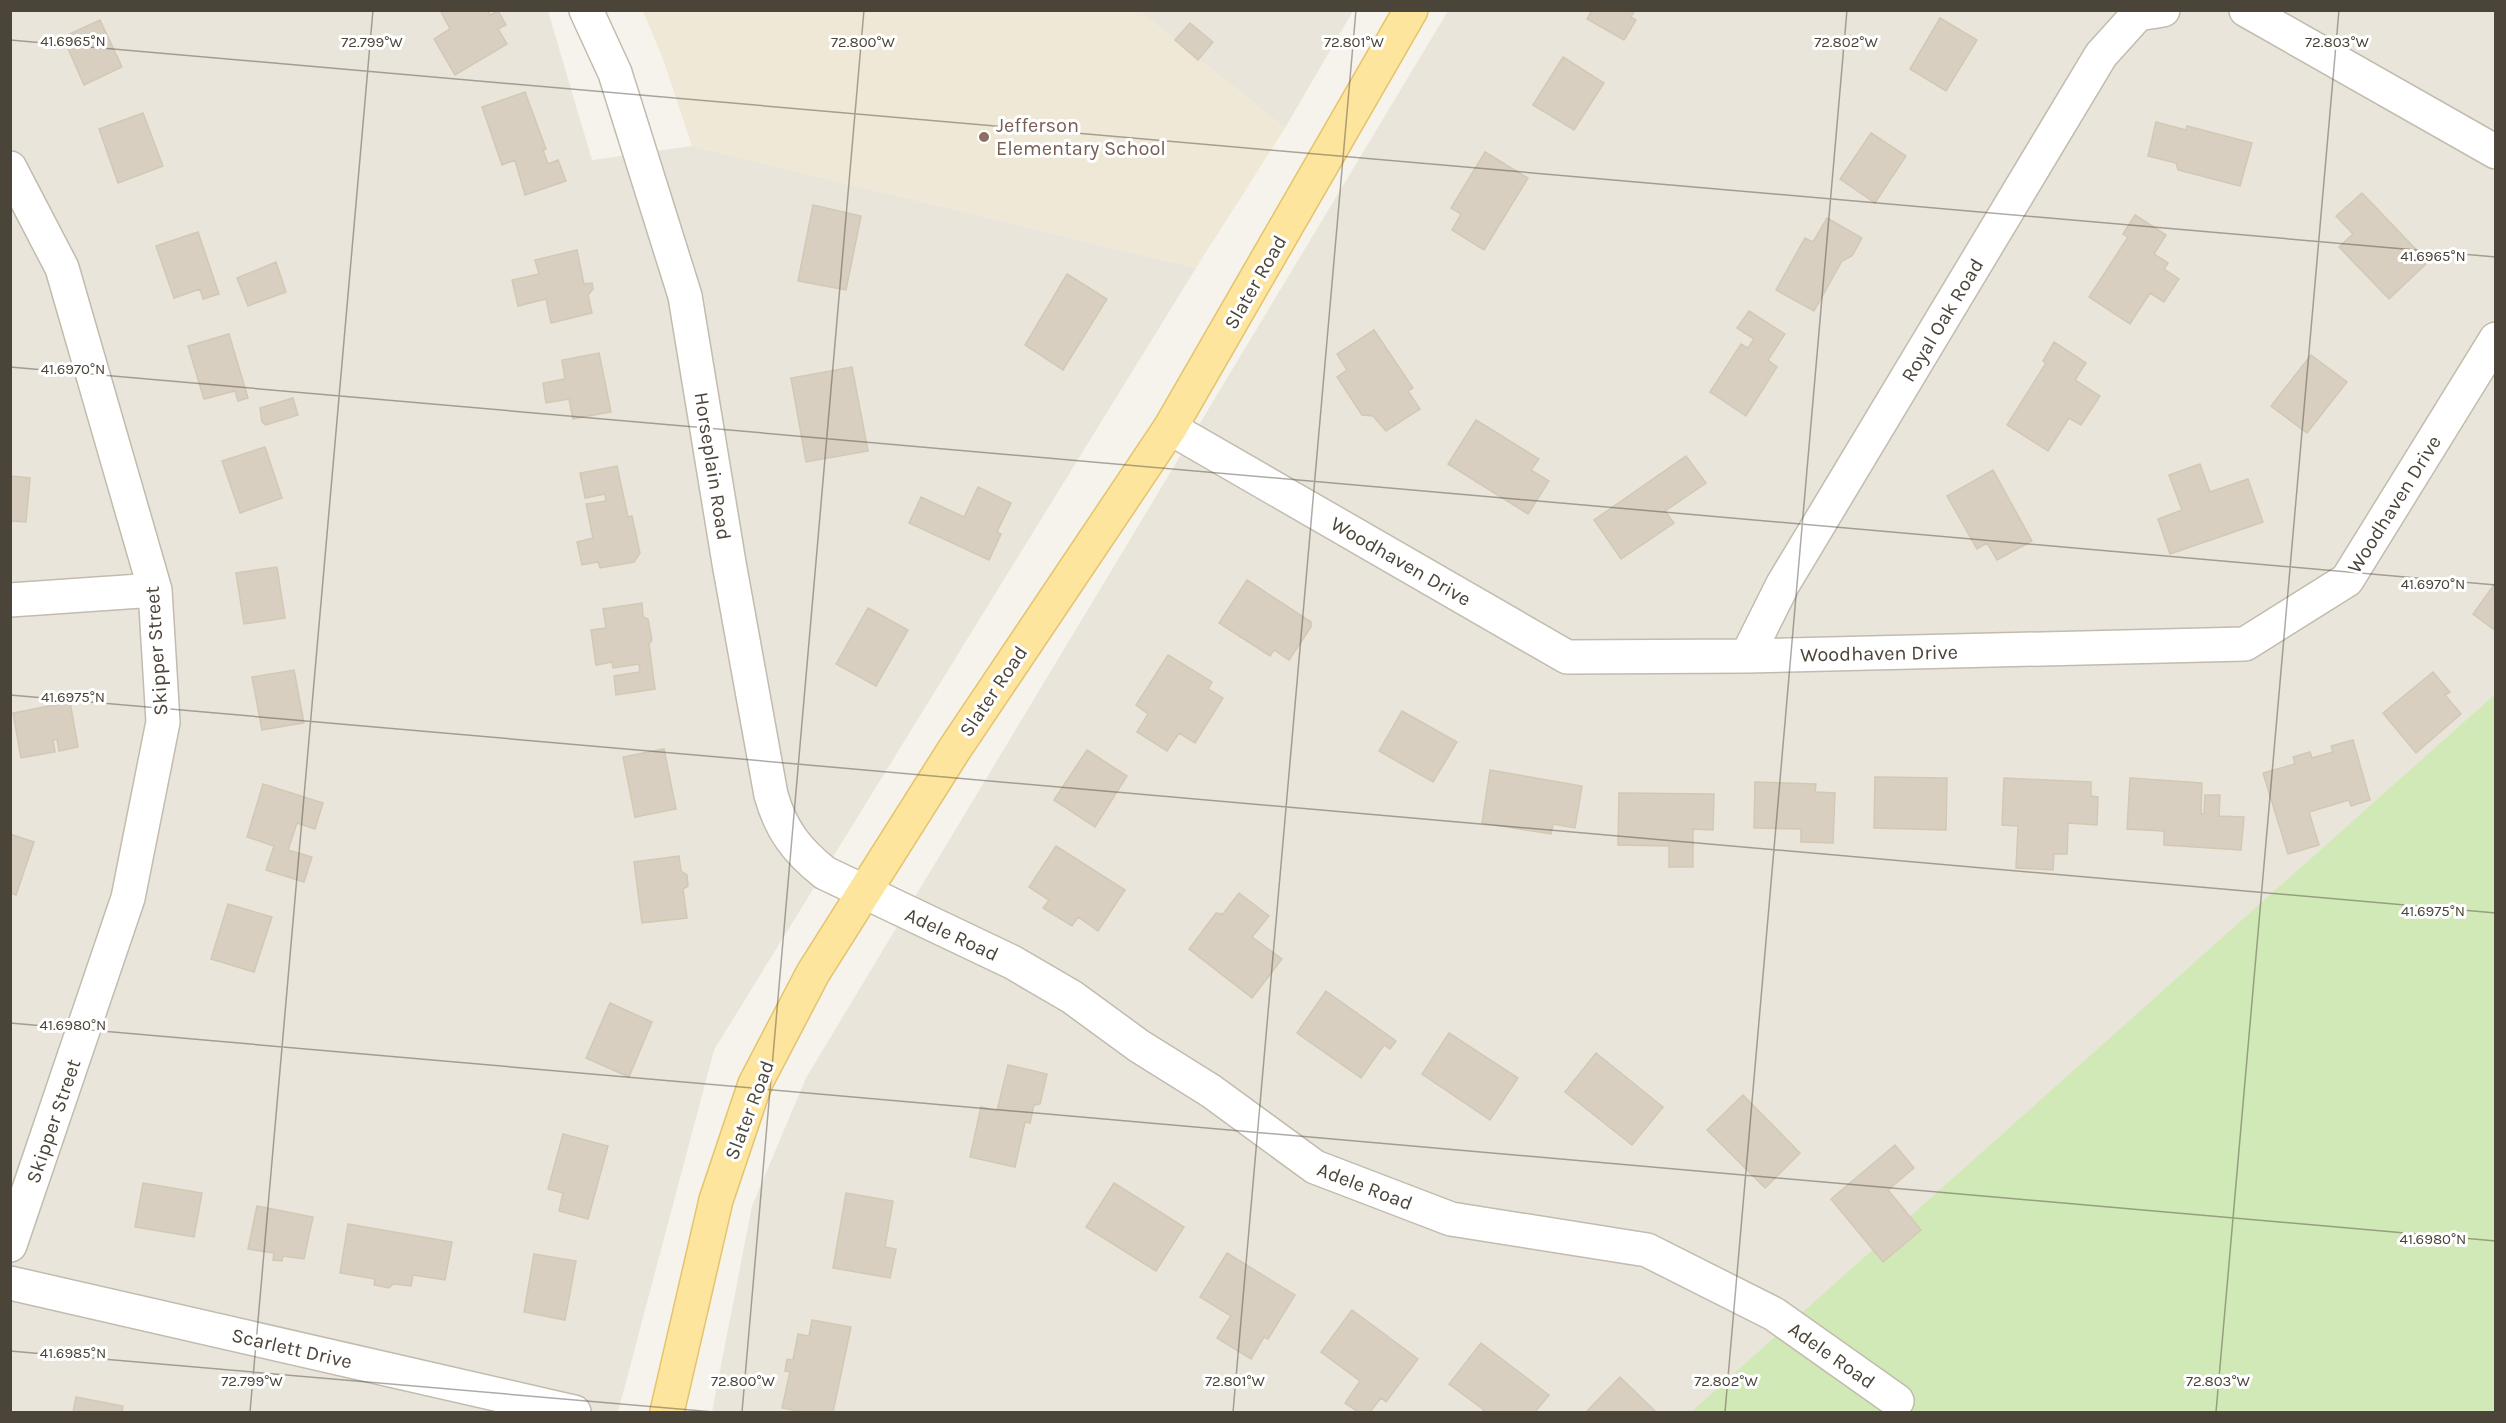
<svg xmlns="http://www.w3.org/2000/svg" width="2506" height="1423" font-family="Karla,sans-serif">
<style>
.residential{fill:#eae5da}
.education{fill:#efe8d6}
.green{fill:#d1e9b6}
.building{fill:#d8cfc1;stroke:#d2c8b4;stroke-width:1.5}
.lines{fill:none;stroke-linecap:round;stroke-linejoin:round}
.minor-casing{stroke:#c2bbae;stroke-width:36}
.major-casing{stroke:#e4c36c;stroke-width:36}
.minor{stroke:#fff;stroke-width:33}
.major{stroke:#fde59e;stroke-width:33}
.ticks{fill:none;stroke:#4b4439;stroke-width:1.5;stroke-opacity:0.45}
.education-dot{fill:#8d6e63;stroke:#fff;stroke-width:2}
.labels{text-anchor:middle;stroke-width:6;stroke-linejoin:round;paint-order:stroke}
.education-label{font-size:20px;fill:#785e54;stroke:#fff;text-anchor:start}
.street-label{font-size:20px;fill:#4b4439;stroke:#fff}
.ticks-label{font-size:15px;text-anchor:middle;fill:#4b4439;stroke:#fff;stroke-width:6;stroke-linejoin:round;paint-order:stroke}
</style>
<rect width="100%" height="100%" fill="#f6f3ec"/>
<path class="residential" d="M10,11H548L592,160L692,146L1196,268L714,1050L618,1412H11Z
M1139,11H1353L1285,128Z
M1448,11H2495V694L1696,1412H712L752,1206L806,1078Z"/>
<path class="education" d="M643,11H1139L1285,128L1196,268L692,146L663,59Z"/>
<path class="green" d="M2495,694V1412H1691Z"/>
<path class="building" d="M440,10H488L490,15L498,11L506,25L498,29L507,44L455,75L434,39L450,29Z
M1592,10H1635L1631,17L1636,20L1624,40L1587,19Z
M1940,18L1977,40L1946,91L1910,69Z
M100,20L122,67L84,85L63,37Z
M1190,23L1213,42L1198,60L1175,40Z
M1563,57L1604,83L1574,130L1533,105Z
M525,92L546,149L543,150L548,164L558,160L566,181L525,195L515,160L502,165L482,107Z
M143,113L163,166L118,183L99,129Z
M2156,122L2186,130L2187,126L2252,143L2240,186L2178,170L2176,163L2148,156Z
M1871,133L1906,156L1875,203L1840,179Z
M1485,152L1528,178L1484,250L1452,230L1461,214L1451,208Z
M2362,193L2428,262L2389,299L2339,247L2353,234L2336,216Z
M813,205L861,216L846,290L798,281Z
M2135,215L2166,235L2154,254L2168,263L2164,269L2179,279L2164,302L2150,293L2130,324L2089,297L2128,237L2123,234Z
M1827,218L1862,238L1852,256L1842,261L1814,311L1776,290L1805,238L1813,242Z
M198,232L219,294L203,299L200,289L174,298L156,246Z
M577,250L584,284L592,283L593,289L588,295L592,313L551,323L546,299L518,306L512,280L539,274L535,260Z
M276,262L286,292L248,306L237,278Z
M1067,274L1107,299L1063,370L1025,345Z
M1749,311L1785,334L1768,360L1777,367L1746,416L1710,392L1741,344L1748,348L1754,339L1737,328Z
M1374,330L1413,388L1408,391L1420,409L1386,431L1373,416L1362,415L1337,377L1347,370L1337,354Z
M229,334L248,398L238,401L235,391L204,399L188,346Z
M2054,342L2086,363L2075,380L2100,396L2081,425L2069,418L2048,451L2007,425L2046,363L2043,361Z
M599,353L611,412L573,419L569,399L546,403L543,383L565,379L562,360Z
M2311,355L2347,382L2307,433L2271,406Z
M852,367L868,451L806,462L791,378Z
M293,398L298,415L266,425L262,422L260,408Z
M1476,420L1539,459L1531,470L1549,481L1528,514L1448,464Z
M265,447L282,498L240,513L222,461Z
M1686,456L1706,483L1665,511L1674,523L1621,559L1594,520Z
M2200,464L2210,492L2248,479L2263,522L2170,554L2158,519L2182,510L2169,475Z
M617,466L628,517L632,516L640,553L634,562L600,568L598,562L582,565L577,542L593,538L586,504L606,501L605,494L585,498L580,473Z
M1993,470L2032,541L1997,560L1987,543L1977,549L1947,496Z
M10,476L30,478L26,522L10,521Z
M978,487L1011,503L997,532L1001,534L989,560L909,523L921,497L964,517Z
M277,567L285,618L244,624L236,573Z
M1247,580L1311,622V627L1289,660L1274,650L1270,656L1219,623Z
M2496,582V625L2493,629L2473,614Z
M642,603L643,617L648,619L652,640L649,644L655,689L616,695L614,676L640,672L639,664L613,668L612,662L596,665L591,630L606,628L603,609Z
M868,608L908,630L876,686L836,664Z
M1168,655L1212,682L1208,689L1223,698L1195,743L1179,733L1167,751L1137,732L1148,714L1136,705Z
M294,670L304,723L262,730L252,677Z
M2433,672L2450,692L2445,695L2461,714L2416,753L2383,713Z
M70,702L78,747L59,751L57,739L53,740L55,752L21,758L13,713Z
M1402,711L1457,742L1433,782L1379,751Z
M2353,740L2370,800L2351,806L2349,800L2309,812L2319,845L2288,854L2263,773L2295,764L2293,757L2310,752L2312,758L2333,752L2331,746Z
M664,749L676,809L635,817L623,757Z
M1087,750L1127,776L1095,827L1054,800Z
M1490,770L1582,786L1575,828L1553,824L1551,834L1482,823Z
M1875,777L1947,778L1946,830L1874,828Z
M2004,778L2091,782V796L2098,797L2097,825L2068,823L2067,854H2054L2053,870L2016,868L2018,826L2002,825Z
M2130,778L2202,783L2201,814H2204L2205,795H2220L2219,816L2244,817L2241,850L2164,845V831L2127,829Z
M1755,782L1816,784L1815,792L1835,793L1833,843L1801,842V829L1754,828Z
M263,784L323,803L315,829L297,823L288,850L312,857L304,882L266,870L274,846L247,837Z
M1619,793L1714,794L1713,830L1693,829V867H1669V846L1618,845Z
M10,834L34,842L16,895L10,893Z
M1056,846L1125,890L1098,931L1078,917L1072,926L1043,908L1049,900L1029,887Z
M679,856L681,871L687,875L688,886L683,889L687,918L642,923L634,862Z
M1239,893L1269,916L1252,937L1282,959L1252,998L1189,949L1216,913L1223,914Z
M228,904L272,917L254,972L211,959Z
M1326,991L1396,1041L1390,1049L1384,1045L1361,1078L1297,1033Z
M610,1003L652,1022L629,1077L586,1058Z
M1449,1033L1518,1078L1490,1120L1422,1074Z
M1596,1053L1663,1107L1632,1145L1565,1092Z
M1008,1065L1047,1074L1040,1104L1034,1105L1030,1123L1025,1122L1015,1167L970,1157L981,1107L997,1111Z
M1743,1095L1800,1153L1765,1188L1707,1130Z
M563,1134L608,1146L588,1219L559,1211L563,1193L548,1189Z
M1895,1145L1914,1168L1888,1190L1921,1230L1883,1262L1831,1199Z
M143,1183L202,1193L194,1237L135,1227Z
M1114,1183L1184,1227L1156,1271L1086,1227Z
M846,1193L893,1201L885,1247L896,1249L890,1278L833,1268Z
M257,1206L313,1217L304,1259L283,1256L282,1261L273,1260L274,1253L248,1249Z
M348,1224L452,1242L445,1280L413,1275L411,1286L393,1284L389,1288L374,1285L375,1279L340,1273Z
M1227,1253L1295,1295L1268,1339L1264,1337L1251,1359L1217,1338L1231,1316L1200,1297Z
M534,1254L576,1261L565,1320L524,1312Z
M1352,1310L1418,1359L1386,1402L1381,1398L1370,1412H1358L1345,1403L1360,1381L1321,1352Z
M812,1320L851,1327L833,1412H804L782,1408L790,1372L785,1371L787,1359L793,1360L798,1334L809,1336Z
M1481,1343L1549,1395L1535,1412H1482L1484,1410L1449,1384Z
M1620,1377L1656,1412H1586Z
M76,1397L123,1406L122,1412H73Z"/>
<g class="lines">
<defs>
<path id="minor" d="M586,10L615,73L685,296L729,563L771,795C781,830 797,851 825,873L1012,962L1072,997L1139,1046L1211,1091L1315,1167L1451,1219L1647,1250L1774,1314L1897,1401
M2246,10L2496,152
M10,168L62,268L155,590L163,722L128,898L10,1245
M1170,428L1567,657L1747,656L2245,644L2347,580L2496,339
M10,600L155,590
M1747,656L1783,584L2101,55L2138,14L2163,10
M10,1283L574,1412"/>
<path id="major" d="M667,1412L716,1200L755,1084L813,973L954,750L1170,428L1411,10"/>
</defs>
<use href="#minor" class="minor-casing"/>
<use href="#major" class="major-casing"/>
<use href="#minor" class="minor"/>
<use href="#major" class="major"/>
</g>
<path class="ticks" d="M10,40L2496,257M10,367L2496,585M10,695L2496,913M10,1023L2496,1241M10,1351L714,1412M250,1412L373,10M742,1412L864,10M1233,1412L1356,10M1725,1412L1847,10M2216,1412L2339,10"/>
<circle class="education-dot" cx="984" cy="137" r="6"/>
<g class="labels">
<g class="education-label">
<text x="996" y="132">Jefferson<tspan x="996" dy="23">Elementary School</tspan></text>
</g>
<g class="street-label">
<text transform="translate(1255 282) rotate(-60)" y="7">Slater Road</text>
<text transform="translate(1942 320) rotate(-59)" y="7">Royal Oak Road</text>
<text transform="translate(713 466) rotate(81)" y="7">Horseplain Road</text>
<text transform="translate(2394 504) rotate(-58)" y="7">Woodhaven Drive</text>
<text transform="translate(1401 561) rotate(30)" y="7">Woodhaven Drive</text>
<text transform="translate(156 651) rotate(-94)" y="7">Skipper Street</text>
<text transform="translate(1879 653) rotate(-1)" y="7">Woodhaven Drive</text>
<text transform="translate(993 691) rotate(-56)" y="7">Slater Road</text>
<text transform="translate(952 934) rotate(25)" y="7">Adele Road</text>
<text transform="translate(749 1110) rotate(-69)" y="7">Slater Road</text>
<text transform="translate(53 1121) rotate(-71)" y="7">Skipper Street</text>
<text transform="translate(1365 1186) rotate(21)" y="7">Adele Road</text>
<text transform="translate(292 1348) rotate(13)" y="7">Scarlett Drive</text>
<text transform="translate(1832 1355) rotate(35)" y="7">Adele Road</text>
</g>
</g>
<g class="ticks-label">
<text x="73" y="46">41.6965°N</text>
<text x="372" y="47">72.799°W</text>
<text x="863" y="47">72.800°W</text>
<text x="1354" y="47">72.801°W</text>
<text x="1846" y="47">72.802°W</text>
<text x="2337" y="47">72.803°W</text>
<text x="2433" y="261">41.6965°N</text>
<text x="73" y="374">41.6970°N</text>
<text x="2433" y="589">41.6970°N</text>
<text x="73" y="702">41.6975°N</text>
<text x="2433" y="916">41.6975°N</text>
<text x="73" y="1030">41.6980°N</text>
<text x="2433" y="1244">41.6980°N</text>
<text x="73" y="1358">41.6985°N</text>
<text x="252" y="1386">72.799°W</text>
<text x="743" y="1386">72.800°W</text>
<text x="1235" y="1386">72.801°W</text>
<text x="1726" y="1386">72.802°W</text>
<text x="2218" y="1386">72.803°W</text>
</g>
<rect width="2506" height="1423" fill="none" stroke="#4b4439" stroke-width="24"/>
</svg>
